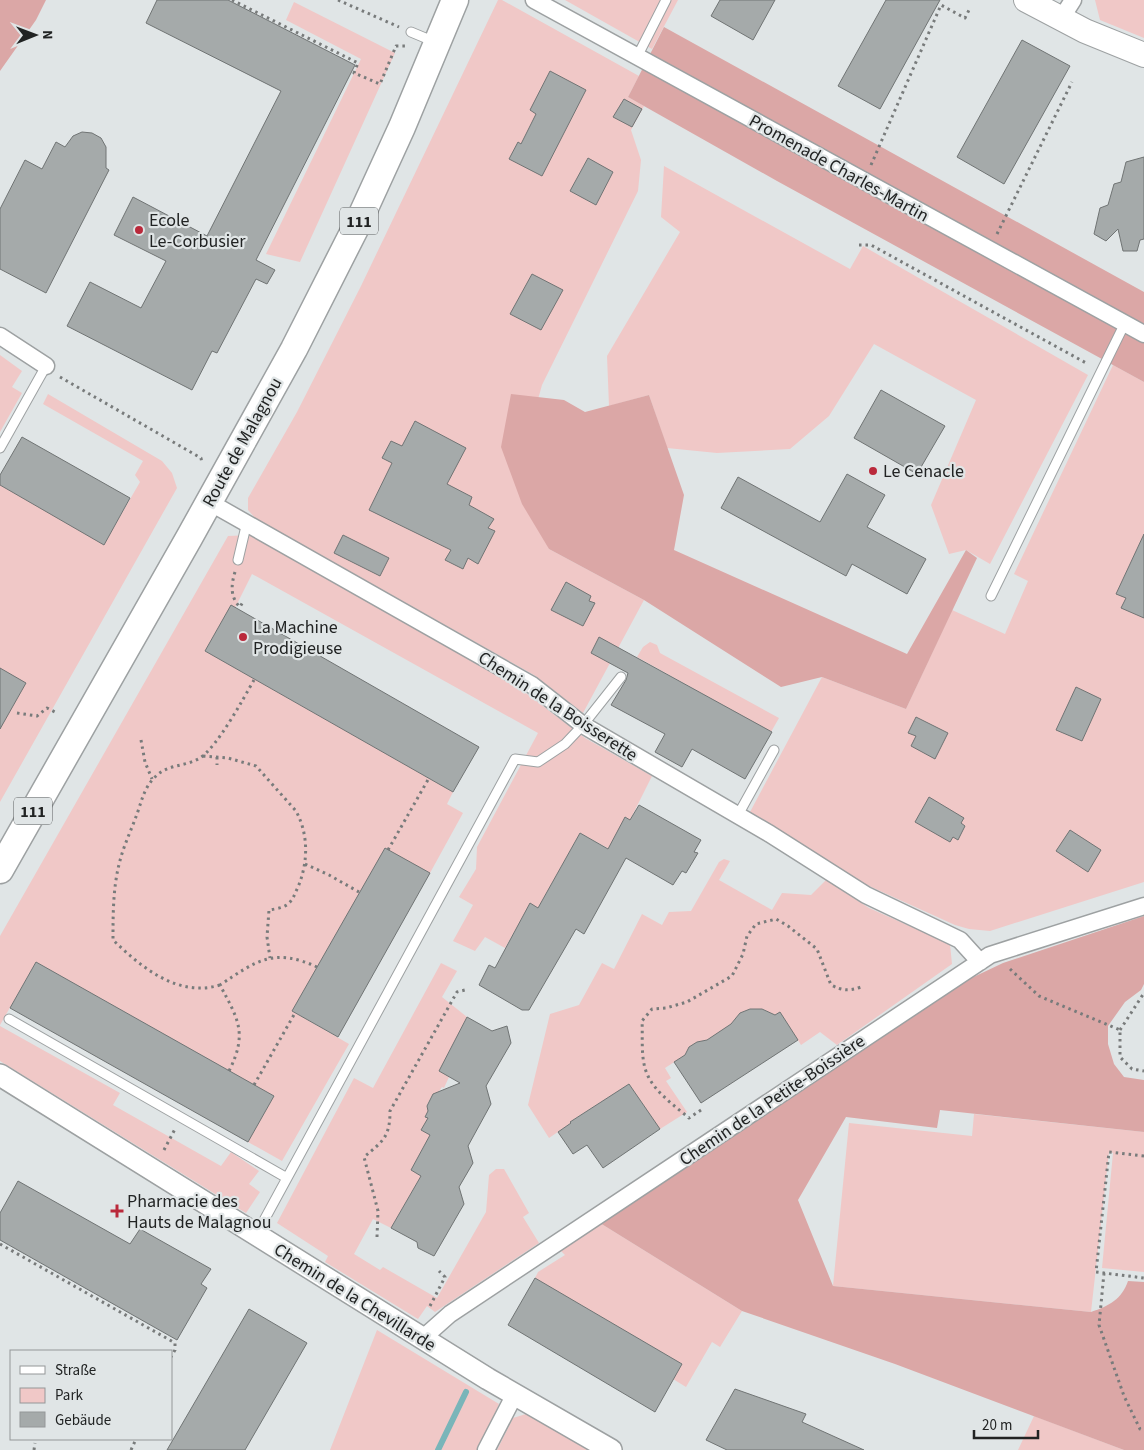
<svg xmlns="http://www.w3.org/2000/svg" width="1144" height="1450" font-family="'Source Sans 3',sans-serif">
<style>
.green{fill:#f0c8c7}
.forest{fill:#dba7a6}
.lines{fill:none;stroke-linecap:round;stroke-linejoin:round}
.stream{stroke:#79b5b9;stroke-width:6}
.building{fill:#a5aaaa;stroke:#707474}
.service-casing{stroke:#9da1a2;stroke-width:11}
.minor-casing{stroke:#9da1a2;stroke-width:19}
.tertiary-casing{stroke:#9da1a2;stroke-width:24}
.secondary-casing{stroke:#9da1a2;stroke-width:26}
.primary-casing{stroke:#9da1a2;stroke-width:29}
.path{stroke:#787b7b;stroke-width:3;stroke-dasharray:2.5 4;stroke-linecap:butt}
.service{stroke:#fff;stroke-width:9}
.minor{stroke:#fff;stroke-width:16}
.tertiary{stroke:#fff;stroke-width:21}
.secondary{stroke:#fff;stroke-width:24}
.primary{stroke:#fff;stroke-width:26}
.poi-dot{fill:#ba293b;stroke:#e0e5e6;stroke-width:2}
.labels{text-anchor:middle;stroke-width:4.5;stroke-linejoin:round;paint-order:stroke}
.shield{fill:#e0e5e6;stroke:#5a5d5e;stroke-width:1}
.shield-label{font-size:16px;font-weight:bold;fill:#212323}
.street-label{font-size:18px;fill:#212323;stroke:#e0e5e6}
.poi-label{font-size:18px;fill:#212323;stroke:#e0e5e6;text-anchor:start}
</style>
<rect width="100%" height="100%" fill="#e0e5e6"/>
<path class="green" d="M498,0H502L639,76L628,97L644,106L631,130L641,160L638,191L542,385L523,453L549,549L644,600L583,713L534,675L256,519L248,510V498L297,412L361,286Z
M565,0H678L652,49Z
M1095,0H1144V38L1100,20Z
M294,2L395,53L300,262L266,254L361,59L286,20Z
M664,166L850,269L863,246L1088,375L990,564L966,550L949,554L931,505L976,400L874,344L829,416L790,449L717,453L667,448L649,395L609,406L607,356L680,232L661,217Z
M0,355L22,371L12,387L22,393L0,432Z
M1113,365L1144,382V882L990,931L969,929L955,925L858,881L750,812L822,677L906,709L952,610L1005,634L1028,581L1014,574Z
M48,394L162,461L172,473L177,488L0,802V485L104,544L140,482L135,475L143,461L43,404Z
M251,535L514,684L585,738L652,776L630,820L625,817L613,851L580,833L538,908L530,904L505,948L485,937L475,951L453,941L473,905L459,897L476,869L477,847L538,733L252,574L235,608L231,606L205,651L453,792L447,804L463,813L430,873L385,849L292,1011L349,1044L282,1161L248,1142L274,1096L36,962L0,1025V936L228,536Z
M650,642L657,645L660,653L779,718L771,732L637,657L643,647Z
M724,859L730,861L719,880L772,910L782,893L811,895L826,880L869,908L950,944L952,964L837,1045L820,1032L801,1045L780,1012L775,1015L762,1009H750L740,1013L731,1024L707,1040L697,1042L689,1047L685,1055L665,1068L671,1078L666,1081L687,1112L660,1129L629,1084L571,1121V1123L549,1138L528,1105L550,1014L579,1005L602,963L614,969L642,914L662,925L669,912L691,911L719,862Z
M441,963L457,971L442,997L467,1017L439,1071L449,1077L444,1088L442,1087L437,1094H433L427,1105L429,1110L425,1117L428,1118L421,1130L430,1135L411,1170L421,1176L391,1228L373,1219L354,1254L380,1270L383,1267L437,1298L486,1212L489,1175L496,1169H504L529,1213L523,1217L539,1243L435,1312L427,1306L418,1319L325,1262L328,1256L277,1223L354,1078L373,1088Z
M0,1026L120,1093L113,1105L221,1166L231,1152L259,1171L249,1184L260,1192L246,1213L0,1061Z
M974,1114L1144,1132V1272L1102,1268L1113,1153L1109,1152L1091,1312L833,1286L849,1123L972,1136Z
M600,1223L742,1311L720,1347L712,1342L686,1387L673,1379L682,1364L535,1278L538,1272L565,1255L560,1250Z
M377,1330L499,1404L480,1450H330Z
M526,1414L590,1450H497L513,1418Z
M1034,1416L1124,1450H1018Z"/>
<path class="forest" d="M0,0H46L36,20L0,71Z
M664,27L1144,292V382L777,181L628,97Z
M511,394L564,400L585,412L649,395L684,495L674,550L907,654L966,550L977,558L906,709L822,677L781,687L644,600L549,549L522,504L501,447Z
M1144,916V984L1141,990L1125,1002L1108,1026V1044L1114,1064L1124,1077L1144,1080V1132L940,1110L937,1128L846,1117L798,1200L833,1286L1091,1312C1109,1306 1122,1299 1128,1281L1144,1282V1450H1124L895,1364L742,1311L600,1223L963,982L1003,963Z"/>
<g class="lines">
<path class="stream" d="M438,1450L466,1392"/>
</g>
<path class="building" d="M157,0H228L355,65L256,260L275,270L267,284L256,279L217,353L212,351L192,390L67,326L90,282L141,308L166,261L114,235L133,197L207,236L281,91L146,23Z
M720,0H775L753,40L711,16Z
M886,0H940L880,109L838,86Z
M1022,40L1070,66L1004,184L957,157Z
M550,71L586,90L542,176L509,159L518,142L521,144L536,114L530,110Z
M624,99L642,109L632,127L613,117Z
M82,132L92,133L101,138L106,147V168L109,170L46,293L0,269V209L25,160L42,169L56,142L65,147L73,136Z
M1144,157V239L1140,240L1137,251H1123L1118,229L1106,241L1094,234L1100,208L1108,205L1114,184L1121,182L1126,162Z
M588,158L613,172L596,205L570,191Z
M532,274L563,290L541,330L510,314Z
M881,390L945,426L917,474L854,438Z
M415,421L466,448L447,484L472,497L469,505L494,519L488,528L495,531L478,564L468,558L463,569L445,560L451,550L369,510L392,463L382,458L391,441L402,446Z
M22,437L130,498L104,545L0,485V475Z
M847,474L885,495L867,527L926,559L907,594L852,564L846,576L721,508L738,477L820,522Z
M1144,534V618L1121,608L1126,598L1116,594Z
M343,535L389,558L380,576L334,553Z
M566,582L591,596L589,601L595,603L583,626L551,610Z
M231,605L479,747L453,792L205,651Z
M599,637L772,732L745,779L692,749L682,767L655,752L665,734L611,705L626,680L628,673L591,653Z
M0,668L26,683L0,729Z
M1076,687L1101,699L1082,741L1056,730Z
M916,717L948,733L935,759L911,746L916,736L908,733Z
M929,797L964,818L961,823L965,826L958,840L953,837L950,842L915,822Z
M639,805L701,840L694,852L698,853L686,873L682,871L673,885L626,858L584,934L576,929L529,1010H522L479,985L489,965L495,968L530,903L538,908L580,833L608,849L625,817L630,820Z
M1070,830L1101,850L1088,872L1056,851Z
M385,848L430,873L338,1037L292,1011Z
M36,962L274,1096L248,1142L10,1008Z
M750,1009H762L775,1015L780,1012L798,1040L701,1103L674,1062L685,1055L689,1047L697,1042L707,1040L731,1024L740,1013Z
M467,1017L492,1031L507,1026L511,1043L486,1086L491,1104L468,1146L473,1163L459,1187L464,1204L434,1256L418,1248L417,1242L391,1228L421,1176L411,1170L430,1135L421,1130L428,1118L425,1117L428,1111L427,1106L433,1094L460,1083L439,1071Z
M629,1084L660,1129L603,1168L587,1145L573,1154L558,1132L571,1123L570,1122Z
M18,1181L130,1244L140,1229L211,1269L201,1284L207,1288L177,1340L0,1240V1213Z
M535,1278L682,1364L655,1412L508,1325Z
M249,1309L307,1343L245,1450H167Z
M735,1389L806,1414L802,1422L864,1450H727L706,1440Z"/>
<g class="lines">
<defs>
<path id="service" d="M411,32L435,42
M637,57L666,0
M0,448L46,366
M238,560L247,522
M991,596L1125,323
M738,815L774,750
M9,1019L287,1178
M256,1235L515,759L538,762L565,744L583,725L621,677"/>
<path id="minor" d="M534,0L1144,334
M1061,19L1073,0
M0,336L46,366
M209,502L532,685L583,725L770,834L866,895L960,940L980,962
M423,1338L450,1314L990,955L1144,906
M486,1450L515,1394"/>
<path id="tertiary" d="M0,1075L488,1379L611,1450"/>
<path id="secondary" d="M1026,0L1085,31L1144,55"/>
<path id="primary" d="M0,870L189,538L294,349L358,223L402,127L455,0"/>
</defs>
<use href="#service" class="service-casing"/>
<use href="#minor" class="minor-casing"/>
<use href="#tertiary" class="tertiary-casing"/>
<use href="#secondary" class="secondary-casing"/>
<use href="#primary" class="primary-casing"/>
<path class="path" d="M232,0L358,63L354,73L380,84L396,46H405
M338,0L399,27
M871,165L941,5L965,18L970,8
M997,234L1072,82
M859,245H871L1088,364
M60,377L201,458L202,464
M235,572C231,585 230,597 240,607L244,600
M17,713L37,716L47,708L57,713
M141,740L145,762L152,779
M203,756L228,758L256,766L296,811C309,835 308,863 298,887C295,893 293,900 288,904C283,908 275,909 269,910L267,937L270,958
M217,757V765
M388,850L429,778
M305,864L329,875L359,892
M1010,969L1039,996L1120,1030V1057L1132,1069L1144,1071
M220,985C178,998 141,967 113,940C113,912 113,884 121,857C125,843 132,828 137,814C142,800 144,788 155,777C167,764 185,767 200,758C218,746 243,699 254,680
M1120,1030L1144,993
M229,1071C248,1033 238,1019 220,985C256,961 274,947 317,967
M254,1085L295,1013
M701,1110L689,1118C675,1106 656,1093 648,1076C640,1060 643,1038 642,1021L652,1009L666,1008L687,1002L732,976L743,954L747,936L756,924L776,919L788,926L817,949L831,985C843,991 849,991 861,987
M164,1150L175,1129
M1144,1156L1109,1152L1096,1272L1144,1278
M377,1237L378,1211L364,1157C383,1141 390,1137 390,1111L457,992L465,990
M0,1244L175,1343V1350L171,1357
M1104,1273L1099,1325L1124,1396L1140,1429L1144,1431
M430,1306L445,1277L439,1271
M34,1450L35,1443
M131,1450L136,1439"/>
<use href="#service" class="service"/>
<use href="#minor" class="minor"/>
<use href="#tertiary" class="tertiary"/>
<use href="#secondary" class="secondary"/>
<use href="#primary" class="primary"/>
</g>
<g class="poi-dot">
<circle cx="139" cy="230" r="5"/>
<circle cx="873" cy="471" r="5"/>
<circle cx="243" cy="637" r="5"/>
<path d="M114.5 1203.5h5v5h5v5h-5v5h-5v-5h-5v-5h5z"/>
</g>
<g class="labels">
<g class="shield">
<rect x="340" y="207.5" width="38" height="27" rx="4"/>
<rect x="14" y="797.5" width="38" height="27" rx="4"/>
</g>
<g class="shield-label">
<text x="359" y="227">111</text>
<text x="33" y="817">111</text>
</g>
<g class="street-label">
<text transform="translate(839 168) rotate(29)" y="6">Promenade Charles-Martin</text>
<text transform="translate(242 442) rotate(-61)" y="6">Route de Malagnou</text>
<text transform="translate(558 706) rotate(33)" y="6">Chemin de la Boisserette</text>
<text transform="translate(772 1100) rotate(-34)" y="6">Chemin de la Petite-Boissière</text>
<text transform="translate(355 1297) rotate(32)" y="6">Chemin de la Chevillarde</text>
</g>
<g class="poi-label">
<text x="149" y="226">Ecole<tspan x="149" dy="21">Le-Corbusier</tspan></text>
<text x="883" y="477">Le Cenacle</text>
<text x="253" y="633">La Machine<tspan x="253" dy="21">Prodigieuse</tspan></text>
<text x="127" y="1207">Pharmacie des<tspan x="127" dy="21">Hauts de Malagnou</tspan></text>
</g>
</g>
<rect x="10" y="1350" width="162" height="90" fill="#e0e5e6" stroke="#949798"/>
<rect x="20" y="1366" width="25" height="8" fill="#ffffff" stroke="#949798"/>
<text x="55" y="1375" font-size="15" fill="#212323">Straße</text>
<rect x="20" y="1388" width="25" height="15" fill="#f0c8c7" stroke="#949798"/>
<text x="55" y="1400" font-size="15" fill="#212323">Park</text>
<rect x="20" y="1412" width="25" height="15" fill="#a5aaaa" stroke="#949798"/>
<text x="55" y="1425" font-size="15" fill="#212323">Gebäude</text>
<g transform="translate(35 35) rotate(89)" stroke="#e0e5e6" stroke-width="4" paint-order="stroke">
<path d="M0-4L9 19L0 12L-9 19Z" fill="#212323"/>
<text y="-8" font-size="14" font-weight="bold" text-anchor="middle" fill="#212323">N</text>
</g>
<path d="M974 1430v8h64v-8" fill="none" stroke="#212323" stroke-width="2.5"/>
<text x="982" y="1430" font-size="15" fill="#212323" stroke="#e0e5e6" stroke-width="4" paint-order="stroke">20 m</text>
</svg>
